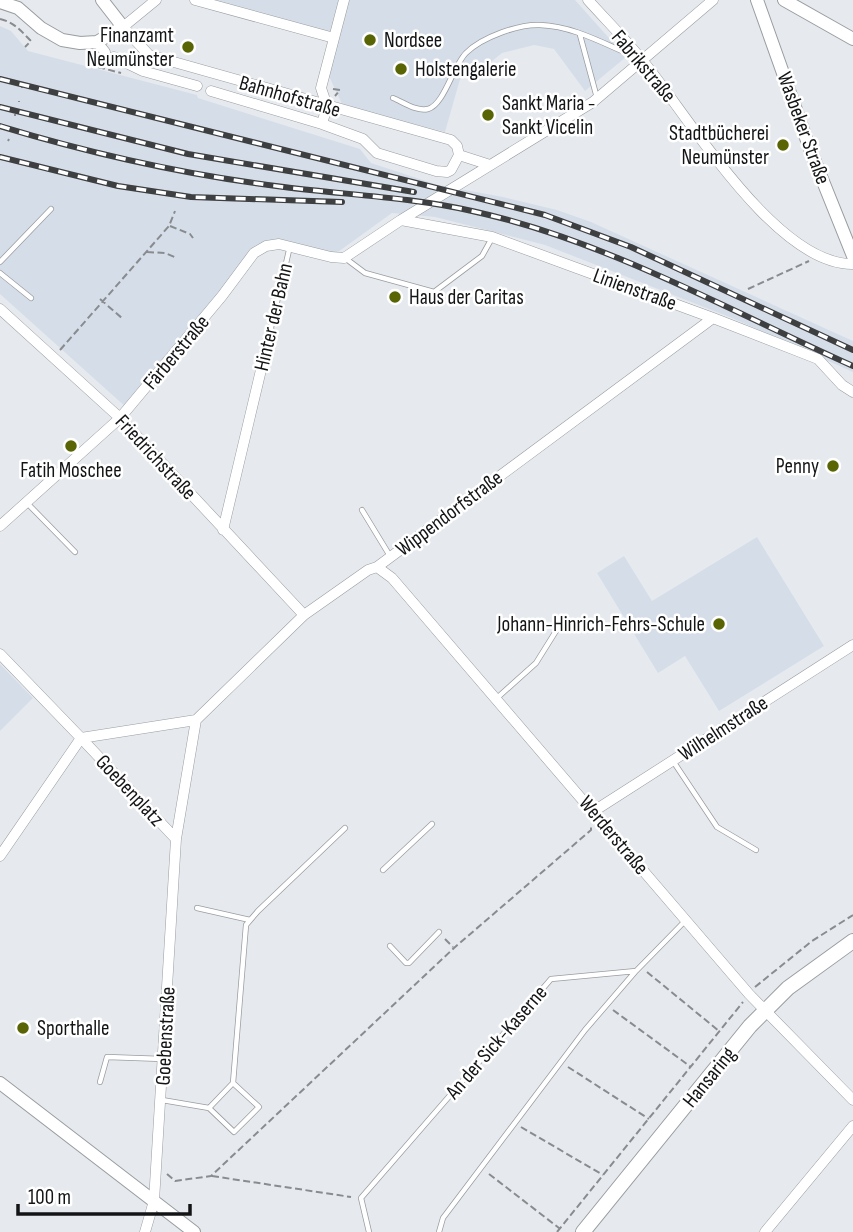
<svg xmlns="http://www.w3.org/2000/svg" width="853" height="1232" font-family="'Sofia Sans Condensed',sans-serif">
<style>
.built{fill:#d5dee8}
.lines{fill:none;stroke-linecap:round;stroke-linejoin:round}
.service-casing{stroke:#999da0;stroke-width:6}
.minor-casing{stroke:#999da0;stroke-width:11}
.tertiary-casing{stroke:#999da0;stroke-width:14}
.secondary-casing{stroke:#999da0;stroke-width:16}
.path{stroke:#898b8f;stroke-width:2;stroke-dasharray:7 3.5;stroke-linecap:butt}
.service{stroke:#fff;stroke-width:4.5}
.minor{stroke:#fff;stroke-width:10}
.tertiary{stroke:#fff;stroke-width:12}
.secondary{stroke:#fff;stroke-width:14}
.rail-casing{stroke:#3d3f41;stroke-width:6}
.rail{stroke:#fff;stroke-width:3.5;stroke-dasharray:10;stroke-linecap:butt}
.poi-dot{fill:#596405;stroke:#fff;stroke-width:2.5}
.labels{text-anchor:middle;stroke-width:5;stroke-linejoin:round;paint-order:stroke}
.poi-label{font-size:21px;fill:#131416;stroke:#fff;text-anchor:start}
.street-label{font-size:21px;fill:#131416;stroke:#fff}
</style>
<rect width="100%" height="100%" fill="#e6eaee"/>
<path class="built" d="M195,0H575L626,57L585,91L554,49L534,45L502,53L471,78L461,76L445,132L343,106L326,70L334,39Z
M0,26L11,31L28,51L197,95L198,98L360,149L371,163L438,185L503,197L557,210L591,222L853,341V372L732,318L545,245L435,217L392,213L331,257L266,246L128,409L0,294Z
M757,537L824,646L719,711L685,656L658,673L597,573L624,556L652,601Z
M0,664L33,698L0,731Z"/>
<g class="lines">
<defs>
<path id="service" d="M580,35L597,98
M393,98C403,102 417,112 428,109C444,105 453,66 466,53C482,37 519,24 540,25C574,26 606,45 636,57
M345,258L365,273L434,292L482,256L492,238
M0,262L51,209
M0,273L31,298
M270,332L290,246
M27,503L75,552
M362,510L390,556
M497,698L536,663L561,623
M673,761L717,827L756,850
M383,870L432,824
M197,908L250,920
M390,946L406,963H409L439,932
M100,1082L107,1057L163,1059
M233,1083L246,925L258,911L345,828
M162,1100L209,1108L234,1132L259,1107L233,1083L209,1108
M369,1232L361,1198L551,979L636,971L686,920
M439,1232L443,1218L585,1030L635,972"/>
<path id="minor" d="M156,0L123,27L149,55L451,140L457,146L459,155L451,170L447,172L436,171L377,153L363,139L322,124L211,91
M195,0L334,38
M588,0C606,20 625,39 642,60C688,115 775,265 853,264
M97,42L105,52
M114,57L143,71L197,86
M322,124L327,106L321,88L344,0
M459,155L490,165
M401,220L492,237L713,318L818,359L842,385L853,392
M0,309L120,418L304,615
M0,526L120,418L222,296L254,253L266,246L279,244L331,257L344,258L401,220L593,102L713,0
M223,530L270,332
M377,567L392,578L749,994L853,1100
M0,654L81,738L0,856
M196,720L304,615L368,570L377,567L713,318
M196,720L176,839L81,738Z
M594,811L853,645
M145,1232L154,1201L176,839
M765,1232L853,1126"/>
<path id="tertiary" d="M757,0L810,149L853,256
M784,0L853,39
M0,2L18,8L41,28L62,40L80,43L97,42L123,27L102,0
M0,1083L194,1232"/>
<path id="secondary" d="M583,1232L750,1026L788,988L853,941"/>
</defs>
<use href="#service" class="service-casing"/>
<use href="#minor" class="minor-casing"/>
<use href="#tertiary" class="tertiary-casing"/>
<use href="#secondary" class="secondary-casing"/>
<path class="path" d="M0,19C14,22 21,31 31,41L25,47
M98,67L121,73
M22,88V87
M333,89L340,90L335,96
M19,102V101
M15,116V114
M12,128V127
M8,141L9,139
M4,156V155
M170,226L190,234L193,238
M147,252L165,253L177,258
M748,289L809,261
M100,299L123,319
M60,350L169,226L175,211
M445,939L453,947
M647,972L719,1031
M755,987L812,941L853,915
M613,1010L691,1067
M568,1067L649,1119
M521,1127L603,1175
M167,1174L175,1181L211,1176L454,948L591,830V826
M489,1174L559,1228
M212,1176L351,1197
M557,1232L743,1002"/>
<use href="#service" class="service"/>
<use href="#minor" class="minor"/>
<use href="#tertiary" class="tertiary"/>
<use href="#secondary" class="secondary"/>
<defs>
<path id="rail" d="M0,79L545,215L631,247L853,350
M0,107L188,154L414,192
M0,126C92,154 188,175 284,187C347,195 410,197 472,211C605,240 730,311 853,366
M0,157L118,186L191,197L342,202"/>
</defs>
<use href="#rail" class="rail-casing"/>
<use href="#rail" class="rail"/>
</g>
<g class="poi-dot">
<circle cx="370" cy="40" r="7"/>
<circle cx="188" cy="47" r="7"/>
<circle cx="401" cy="69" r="7"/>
<circle cx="488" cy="115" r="7"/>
<circle cx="783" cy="145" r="7"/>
<circle cx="395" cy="297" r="7"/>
<circle cx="71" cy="446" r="7"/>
<circle cx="833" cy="466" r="7"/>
<circle cx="719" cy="624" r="7"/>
<circle cx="23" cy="1028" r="7"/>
</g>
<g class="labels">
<g class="poi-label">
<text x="174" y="42" text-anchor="end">Finanzamt<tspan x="174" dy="24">Neumünster</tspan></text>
<text x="384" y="47">Nordsee</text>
<text x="415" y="76">Holstengalerie</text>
<text x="502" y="110">Sankt Maria -<tspan x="502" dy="24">Sankt Vicelin</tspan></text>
<text x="769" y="140" text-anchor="end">Stadtbücherei<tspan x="769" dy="24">Neumünster</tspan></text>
<text x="409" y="304">Haus der Caritas</text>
<text x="819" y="473" text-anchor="end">Penny</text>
<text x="71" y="477" text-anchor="middle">Fatih Moschee</text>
<text x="705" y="631" text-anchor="end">Johann-Hinrich-Fehrs-Schule</text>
<text x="37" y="1035">Sporthalle</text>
</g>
<g class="street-label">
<text transform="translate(644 66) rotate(50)" y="7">Fabrikstraße</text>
<text transform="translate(290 96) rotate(16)" y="7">Bahnhofstraße</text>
<text transform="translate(804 128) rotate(70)" y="7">Wasbeker Straße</text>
<text transform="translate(635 289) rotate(20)" y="7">Linienstraße</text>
<text transform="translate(273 317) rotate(-77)" y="7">Hinter der Bahn</text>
<text transform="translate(176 352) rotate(-50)" y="7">Färberstraße</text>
<text transform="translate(156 457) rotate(47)" y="7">Friedrichstraße</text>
<text transform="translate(449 513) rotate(-37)" y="7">Wippendorfstraße</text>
<text transform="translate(723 728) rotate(-33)" y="7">Wilhelmstraße</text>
<text transform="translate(130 790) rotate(47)" y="7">Goebenplatz</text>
<text transform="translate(614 835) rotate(50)" y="7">Werderstraße</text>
<text transform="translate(165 1036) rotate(-87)" y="7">Goebenstraße</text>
<text transform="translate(496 1042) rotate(-49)" y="7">An der Sick-Kaserne</text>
<text transform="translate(709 1077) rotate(-51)" y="7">Hansaring</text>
</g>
</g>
<path d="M18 1204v10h172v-10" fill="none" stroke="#131416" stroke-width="3.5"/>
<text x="28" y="1204" font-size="21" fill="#131416" stroke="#ffffff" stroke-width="5" paint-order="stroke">100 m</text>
</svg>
